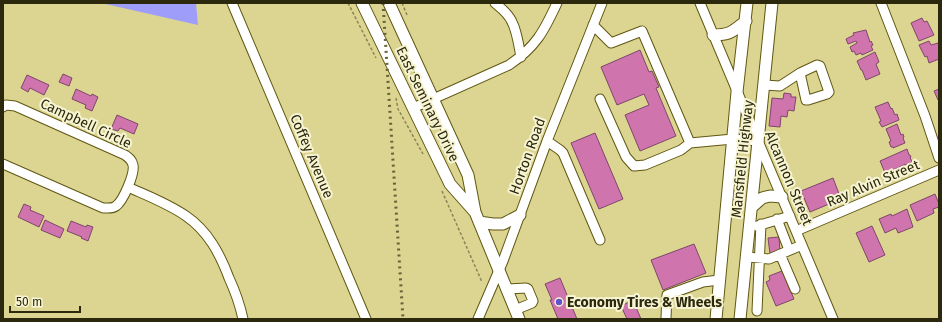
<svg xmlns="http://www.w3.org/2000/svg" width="942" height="322" font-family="'Fira Sans',sans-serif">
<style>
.green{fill:#9e9efa}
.building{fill:#d074ad;stroke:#7d4769}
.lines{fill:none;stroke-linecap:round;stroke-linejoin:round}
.minor-casing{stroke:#5f5711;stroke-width:11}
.major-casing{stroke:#5f5711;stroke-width:13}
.path{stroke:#8b8655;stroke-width:1.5;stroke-dasharray:3 2;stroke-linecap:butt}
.minor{stroke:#fff;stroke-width:9}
.major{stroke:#fff;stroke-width:11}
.rail{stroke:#666239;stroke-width:3;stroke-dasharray:2 4;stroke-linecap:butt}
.poi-dot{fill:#6053cc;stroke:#f7f4d3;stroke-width:1.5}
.labels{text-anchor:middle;stroke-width:4;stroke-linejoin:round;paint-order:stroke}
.street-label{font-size:14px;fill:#2b280d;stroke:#f7f4d3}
.poi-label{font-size:14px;font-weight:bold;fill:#2b280d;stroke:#f7f4d3;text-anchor:start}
</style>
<rect width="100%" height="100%" fill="#dcd591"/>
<path class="green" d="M101,3H196L198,25Z"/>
<path class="building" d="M922,18L924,22L927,21L934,35L919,41L911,23Z
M866,30L870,42L871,41L873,45L871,46L873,50L862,55L861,53L856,55L854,51L852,52L850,47L857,43L856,41L848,44L846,39L854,35L853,33Z
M929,41L931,45L938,43L939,45V59L929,63L927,56L925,57L919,45Z
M640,50L649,72L652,71L659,87L656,88L676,136L640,151L625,115L649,105L644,94L617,105L601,67Z
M875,52L879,62L876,64L880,74L866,80L862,70H861L857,61Z
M63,74L72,78L69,86L59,82Z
M27,75L49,85L44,95L30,88L28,92L21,88Z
M76,89L91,96L92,94L98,97L92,111L85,108L86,105L72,99Z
M939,89V99L938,100L934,91Z
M784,93L791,94V97H796L794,111L788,110L787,117L781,116L780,127L769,126L772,98L783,99Z
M888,102L891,109L892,108L895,115L897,114L899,120L882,127L879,122L881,121L875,107Z
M117,115L138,124L134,134L120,128L118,131L111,129Z
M897,124L901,135L903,134L904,137L903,138L905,143L893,148V147H891L889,142L891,141L886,129Z
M595,133L623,199L599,209L571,143Z
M907,149L909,155H910L911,157H910L912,162L906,165V164L893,170L894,172L886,175L880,161Z
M833,178L841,199L810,212L801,191Z
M935,194L939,204V207L933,209L934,213L917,221L910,205Z
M24,204L31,207L30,210L44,216L39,227L18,217Z
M907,209L913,227L898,233L896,228L885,233L879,219L891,214L892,216Z
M45,220L64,229L60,238L41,230Z
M71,221L86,227L87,225L93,227L88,241L81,238L82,237L67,231Z
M872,226L885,255L869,262L856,233Z
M779,237L780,253L770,254L768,238Z
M694,244L706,273L663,290L651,260Z
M782,271L794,299L776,306L766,282L770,280L769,276Z
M560,278L577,319H558L550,300H552L545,284Z
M633,300L641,319H627L621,306Z"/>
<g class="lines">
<defs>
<path id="minor" d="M232,3L366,319
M495,3C501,8 509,14 512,22C517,31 519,47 521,57
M700,3L833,319
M881,3L925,116L939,158
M593,25L611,43L642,31L690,143L733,139L759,141
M764,85L780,86L800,73L817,65L820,66L829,92L827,94L808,100H806L800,73
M600,99L626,157L634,166L645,165L681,150L690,143
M3,107L6,105L15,106L125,155C129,158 132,160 133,165C135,174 123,201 116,206C112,209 108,208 103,208L3,164
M413,108L509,65C536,47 544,31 557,3
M547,141L560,150L563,153L600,240
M128,187C148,196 169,204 186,216C208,231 220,254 229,278C235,291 240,305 243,319
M777,219L789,250
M757,226L790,216
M796,231L939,170
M780,254L795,289
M747,257L769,259L802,245
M506,289L526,288L528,289L533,301L532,303L515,310
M757,311L761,224
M666,318L667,295L703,282L719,280
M478,319L503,261L547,141L602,3"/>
<path id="major" d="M362,3L450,184L474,211
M389,3L468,175L475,212L519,319
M713,35C730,35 732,32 746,21
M752,207L762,198L770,196L782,197
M479,222L493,224H503L520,215
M716,319L737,92L747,3
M740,319L772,3"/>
</defs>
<use href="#minor" class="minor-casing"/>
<use href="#major" class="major-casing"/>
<path class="path" d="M348,3L376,58
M402,3L407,15
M396,98L398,109L423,154
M442,191L482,282"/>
<use href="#minor" class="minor"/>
<use href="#major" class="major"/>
<path class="rail" d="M383,3L386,50L403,319"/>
</g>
<circle class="poi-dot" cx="559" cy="302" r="4"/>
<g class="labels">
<g class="street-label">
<text transform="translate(428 104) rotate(64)" y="5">East Seminary Drive</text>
<text transform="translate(86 123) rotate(25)" y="5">Campbell Circle</text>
<text transform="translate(312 156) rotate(67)" y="5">Coffey Avenue</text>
<text transform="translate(527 156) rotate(-70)" y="5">Horton Road</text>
<text transform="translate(742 159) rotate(-84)" y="5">Mansfield Highway</text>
<text transform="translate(789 178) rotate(67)" y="5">Alcannon Street</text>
<text transform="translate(873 183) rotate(-23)" y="5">Ray Alvin Street</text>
</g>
<g class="poi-label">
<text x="567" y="307">Economy Tires &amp; Wheels</text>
</g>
</g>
<rect width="942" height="322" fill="none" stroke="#2b280d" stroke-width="8"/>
<path d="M10 306v6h70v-6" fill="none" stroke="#2b280d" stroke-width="2"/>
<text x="16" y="306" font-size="12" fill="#2b280d" stroke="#f7f4d3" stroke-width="3" paint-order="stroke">50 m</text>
</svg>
